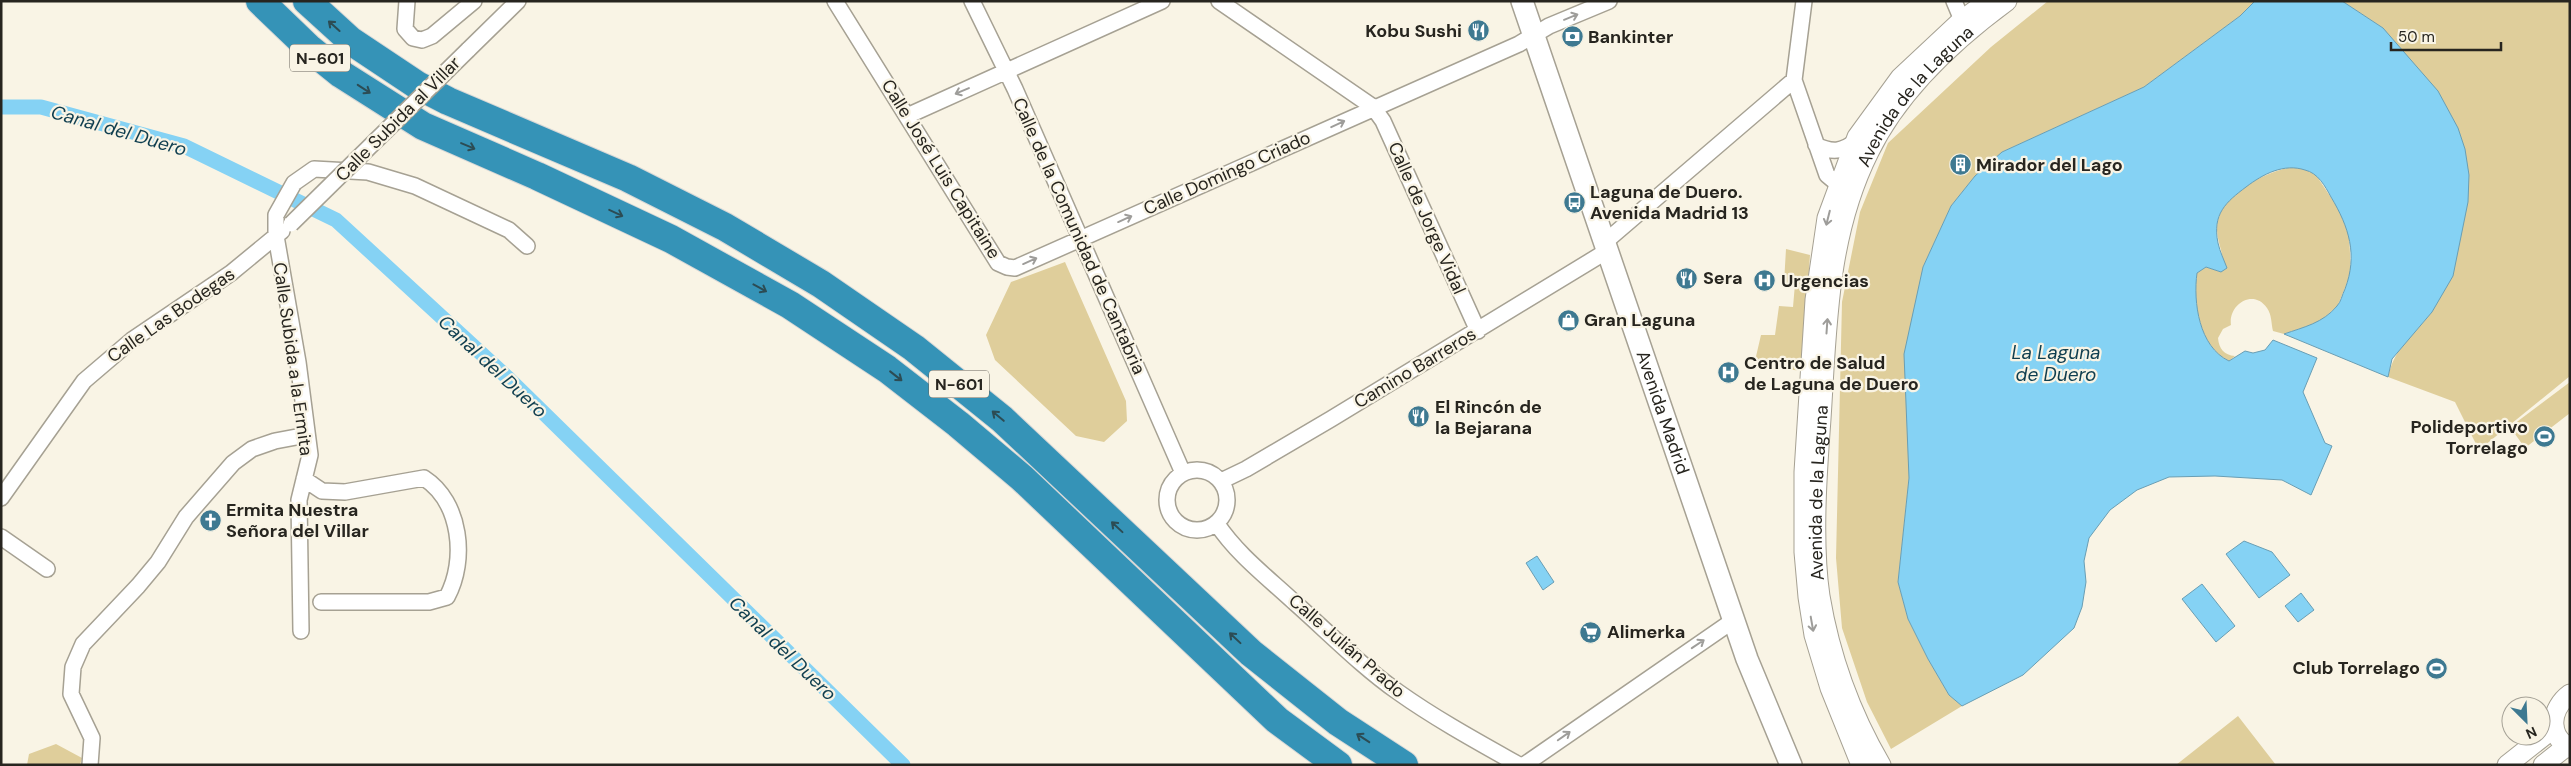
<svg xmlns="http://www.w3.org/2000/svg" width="2571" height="766" font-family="'DM Sans',sans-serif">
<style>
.green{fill:#dfce9b}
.water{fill:#85d2f4;stroke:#699eb4}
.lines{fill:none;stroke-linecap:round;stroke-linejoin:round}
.canal{stroke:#85d2f4;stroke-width:15}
.minor-casing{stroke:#a6a193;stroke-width:18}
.tertiary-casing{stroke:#a6a193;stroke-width:21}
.secondary-casing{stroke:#a6a193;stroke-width:24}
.motorway-casing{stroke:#d8d8d7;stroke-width:30}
.minor{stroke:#fff;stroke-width:15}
.tertiary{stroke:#fff;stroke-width:19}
.secondary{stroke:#fff;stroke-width:21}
.motorway{stroke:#3593b7;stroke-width:28}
.minor-bridge-casing{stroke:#a6a193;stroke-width:18;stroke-linecap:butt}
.minor-bridge{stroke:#fff;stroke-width:15}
.oneway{stroke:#9e9d9a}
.oneway2{stroke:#2c4c54}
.labels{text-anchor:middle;stroke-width:4.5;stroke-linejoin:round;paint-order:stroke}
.shield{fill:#f9f4e5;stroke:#66635a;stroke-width:1}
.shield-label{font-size:16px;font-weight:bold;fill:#27251f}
.poi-label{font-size:18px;font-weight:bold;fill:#27251f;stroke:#f9f4e5;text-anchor:start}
.street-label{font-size:18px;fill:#27251f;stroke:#f9f4e5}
.water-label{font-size:19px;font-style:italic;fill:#0f3e4f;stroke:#f9f4e5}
</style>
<rect width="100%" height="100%" fill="#f9f4e5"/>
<path class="green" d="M2048,1H2255L2240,16L2144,87L2002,152L1975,176L1951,206L1923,267L1909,478L1898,582L1908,619L1928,659L1949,695L1962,706L1891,749L1867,702L1842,628L1836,558L1842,302L1860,212L1888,143L1991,47Z
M2342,1H2570V376L2479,450L2455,402L2388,377C2395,346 2412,338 2430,314C2443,297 2457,259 2460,239L2383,28Z
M2291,167L2307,170L2316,175L2340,211L2349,234L2351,273L2338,305L2320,322L2284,334L2273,331C2271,323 2272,315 2267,308C2253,288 2228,305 2231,325L2223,329L2218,338C2219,349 2224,355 2235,356L2229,361C2199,347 2193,302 2197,273L2206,267L2221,272C2226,255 2218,247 2217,230C2216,196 2262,173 2291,167Z
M1786,249L1810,255L1802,371L1754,365L1761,335H1775L1779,306L1793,307L1795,284L1784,283Z
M1065,262L1126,401L1127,421L1104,442L1076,436L995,360L986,335L1011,282Z
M2570,382V413L2525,448L2510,427Z
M2238,716L2276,765H2176Z
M56,744L82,758L80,765H27L29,754Z"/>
<path class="water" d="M2255,1H2342L2383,28L2438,91L2458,128L2465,149L2469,175L2468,202L2453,276L2432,312L2392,359L2388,377L2284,334C2304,327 2323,323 2337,306C2341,302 2342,295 2345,289C2358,255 2349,227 2331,197C2325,186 2318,173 2305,170C2284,163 2263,174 2246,187C2226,202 2212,214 2218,243C2220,252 2224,260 2227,268L2221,272L2206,267L2197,273C2193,302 2199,347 2229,361L2245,351L2253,353L2265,350L2273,340L2317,358L2303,392L2325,443L2332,446L2311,495L2282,480L2215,476L2169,477L2137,490L2110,510L2089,538L2084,561L2086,582L2082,607L2074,628L2023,675L1962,706L1949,695L1928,659L1908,619L1898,582L1909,478L1904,354L1923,267L1951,206L1975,176L2002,152L2144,87L2240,16Z
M2244,541L2272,552L2290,575L2259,598L2226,554Z
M1537,556L1554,582L1543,590L1526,563Z
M2202,584L2235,626L2216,642L2182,599Z
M2301,593L2314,610L2298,622L2285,606Z"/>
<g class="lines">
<path class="canal" d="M1,107H41L184,146L336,220L509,379L903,765"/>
<defs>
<path id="minor" d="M407,1L405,29L413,38L422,40L432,36L474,1
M835,1L998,263L1007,267L1015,268L1519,44L1549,26L1609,1
M972,1L1015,89L1183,473
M1219,1L1373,107L1383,121L1478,331
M1804,1L1794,80L1827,175L1839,185L1849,188
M1954,1L1962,20
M468,50L518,1
M907,116L1162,1
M1816,145C1832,153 1842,152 1856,141
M1605,242L1794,80
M1167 500a30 30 0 1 1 60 0a30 30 0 1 1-60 0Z
M304,479L322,491L345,492L424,478C461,502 467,560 447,597L429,602H321
M1221,481L1246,469L1331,419L1607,251
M1,498L84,381L132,340L231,273L282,231
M1217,524C1237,554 1267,577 1294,602C1328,632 1361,666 1398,692C1436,719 1478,742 1519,765
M1,537L47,569
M301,631L299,500L310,455L298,362L276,236V215L294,183L314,169L368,172L415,186L509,230L527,246
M90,765L92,738L71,694L73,667L83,644L138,586L158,562L186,517L233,463L252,449L275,441L307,435
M1524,765L1734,620"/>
<g id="tertiary">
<path d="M2570,694C2551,708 2546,735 2570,748"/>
<path d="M1861,765L1830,688L1814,635L1808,597L1804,552V472L1815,300L1827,218L1857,137L1900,78L1962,20L1988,1"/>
<path id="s1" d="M1881,765C1850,712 1830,656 1820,596C1812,542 1817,473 1821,419C1827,327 1827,236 1869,152C1898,92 1954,40 2007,1"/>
<path d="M2507,765L2554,728"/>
<path d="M2543,765L2567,746"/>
</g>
<g id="secondary">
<path id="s2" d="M1522,1L1747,659L1791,765"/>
</g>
<path id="motorway" d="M260,1L310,49L341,74L423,126L537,176L671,239L790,305L887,369L958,424L1022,478L1277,720L1338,765
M307,1L351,41L417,85L448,101L628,178L725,227L821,284L914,348L1002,419L1251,653L1338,722L1404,765"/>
</defs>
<use href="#minor" class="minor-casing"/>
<use href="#tertiary" class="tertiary-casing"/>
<use href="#secondary" class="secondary-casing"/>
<use href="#motorway" class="motorway-casing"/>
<use href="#minor" class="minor"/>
<use href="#tertiary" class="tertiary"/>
<use href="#secondary" class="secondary"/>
<use href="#motorway" class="motorway"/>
<defs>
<path id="minor-bridge" d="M291,224L468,50"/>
</defs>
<use href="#minor-bridge" class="minor-bridge-casing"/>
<use href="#minor-bridge" class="minor-bridge"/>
</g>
<defs><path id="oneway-shaft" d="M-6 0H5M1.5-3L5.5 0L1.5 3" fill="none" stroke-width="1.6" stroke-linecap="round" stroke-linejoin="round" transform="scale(1.25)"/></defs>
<g class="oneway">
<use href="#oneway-shaft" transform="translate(1571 17) rotate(-22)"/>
<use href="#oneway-shaft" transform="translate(962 91) rotate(157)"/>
<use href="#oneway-shaft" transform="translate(1338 124) rotate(-25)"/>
<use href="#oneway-shaft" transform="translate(1828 218) rotate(104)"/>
<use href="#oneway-shaft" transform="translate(1125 219) rotate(-24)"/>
<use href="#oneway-shaft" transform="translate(1030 261) rotate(-24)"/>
<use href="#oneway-shaft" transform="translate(1827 326) rotate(-86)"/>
<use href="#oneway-shaft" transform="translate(1812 624) rotate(80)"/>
<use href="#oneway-shaft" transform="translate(1698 644) rotate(-34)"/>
<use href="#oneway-shaft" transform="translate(1564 736) rotate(-35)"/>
</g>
<g class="oneway2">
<use href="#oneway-shaft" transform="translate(334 26) rotate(-138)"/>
<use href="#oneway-shaft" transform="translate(364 89) rotate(33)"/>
<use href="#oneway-shaft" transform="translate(468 146) rotate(23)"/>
<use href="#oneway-shaft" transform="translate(616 213) rotate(25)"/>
<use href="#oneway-shaft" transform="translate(760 288) rotate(29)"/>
<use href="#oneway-shaft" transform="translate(896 376) rotate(38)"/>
<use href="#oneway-shaft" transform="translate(998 416) rotate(-140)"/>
<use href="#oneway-shaft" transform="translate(1117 527) rotate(-137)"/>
<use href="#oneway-shaft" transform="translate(1235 638) rotate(-137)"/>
<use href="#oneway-shaft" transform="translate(1363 738) rotate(-147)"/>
</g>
<defs>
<symbol id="restaurant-disc" viewBox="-11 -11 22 22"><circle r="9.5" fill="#3e7991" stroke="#f9f4e5"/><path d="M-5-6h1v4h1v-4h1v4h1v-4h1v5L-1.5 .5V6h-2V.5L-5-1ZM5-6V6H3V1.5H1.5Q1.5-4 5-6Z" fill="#fff"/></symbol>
<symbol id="bank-disc" viewBox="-11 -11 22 22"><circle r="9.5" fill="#3e7991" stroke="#f9f4e5"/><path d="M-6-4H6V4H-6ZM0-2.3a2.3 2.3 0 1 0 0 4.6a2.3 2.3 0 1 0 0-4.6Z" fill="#fff"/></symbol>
<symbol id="building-disc" viewBox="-11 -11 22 22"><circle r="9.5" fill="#3e7991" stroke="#f9f4e5"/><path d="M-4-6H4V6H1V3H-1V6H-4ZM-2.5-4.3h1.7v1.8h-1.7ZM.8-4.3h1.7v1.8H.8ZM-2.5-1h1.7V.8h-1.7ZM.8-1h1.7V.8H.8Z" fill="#fff"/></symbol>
<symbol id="bus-disc" viewBox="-11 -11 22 22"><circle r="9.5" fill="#3e7991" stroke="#f9f4e5"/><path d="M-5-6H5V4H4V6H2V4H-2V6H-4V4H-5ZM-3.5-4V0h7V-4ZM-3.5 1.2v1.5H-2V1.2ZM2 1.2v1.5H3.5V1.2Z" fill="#fff"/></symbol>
<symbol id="hospital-disc" viewBox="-11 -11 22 22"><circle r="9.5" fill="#3e7991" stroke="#f9f4e5"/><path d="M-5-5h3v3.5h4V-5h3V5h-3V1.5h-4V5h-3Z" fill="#fff"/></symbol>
<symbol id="shop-disc" viewBox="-11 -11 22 22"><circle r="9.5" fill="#3e7991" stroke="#f9f4e5"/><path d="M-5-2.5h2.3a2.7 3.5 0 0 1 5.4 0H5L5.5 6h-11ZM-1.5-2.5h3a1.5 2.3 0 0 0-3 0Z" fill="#fff"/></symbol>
<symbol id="stadium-disc" viewBox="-11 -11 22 22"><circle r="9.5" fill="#3e7991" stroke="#f9f4e5"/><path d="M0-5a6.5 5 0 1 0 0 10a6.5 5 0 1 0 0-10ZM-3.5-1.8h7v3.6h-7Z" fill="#fff"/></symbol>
<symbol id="church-disc" viewBox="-11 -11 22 22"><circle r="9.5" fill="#3e7991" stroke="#f9f4e5"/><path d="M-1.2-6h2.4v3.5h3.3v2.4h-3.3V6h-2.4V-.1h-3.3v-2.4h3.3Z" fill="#fff"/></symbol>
<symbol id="supermarket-disc" viewBox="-11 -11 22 22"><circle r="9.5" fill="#3e7991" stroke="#f9f4e5"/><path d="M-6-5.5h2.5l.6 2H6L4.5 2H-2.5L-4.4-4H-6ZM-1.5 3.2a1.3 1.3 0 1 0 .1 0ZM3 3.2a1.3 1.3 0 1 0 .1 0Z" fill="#fff"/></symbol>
</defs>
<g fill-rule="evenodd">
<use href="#restaurant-disc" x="1466" y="18" width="25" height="25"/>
<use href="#bank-disc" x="1560" y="24" width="25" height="25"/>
<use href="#building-disc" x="1948" y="152" width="25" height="25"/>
<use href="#bus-disc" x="1562" y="190" width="25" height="25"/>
<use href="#restaurant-disc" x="1674" y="266" width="25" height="25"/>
<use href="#hospital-disc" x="1752" y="268" width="25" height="25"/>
<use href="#shop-disc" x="1556" y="308" width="25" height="25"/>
<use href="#hospital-disc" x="1716" y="360" width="25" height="25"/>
<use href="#restaurant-disc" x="1406" y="404" width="25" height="25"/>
<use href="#stadium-disc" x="2532" y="424" width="25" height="25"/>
<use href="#church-disc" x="198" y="508" width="25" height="25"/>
<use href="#supermarket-disc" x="1578" y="620" width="25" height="25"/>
<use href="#stadium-disc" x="2424" y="656" width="25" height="25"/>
</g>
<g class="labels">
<g class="shield">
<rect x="290" y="44.5" width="60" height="27" rx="4"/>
<rect x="929" y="370.5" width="60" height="27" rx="4"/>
</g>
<g class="shield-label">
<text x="320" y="64">N-601</text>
<text x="959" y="390">N-601</text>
</g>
<g class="poi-label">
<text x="1462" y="37" text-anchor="end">Kobu Sushi</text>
<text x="1588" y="43">Bankinter</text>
<text x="1976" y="171">Mirador del Lago</text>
<text x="1590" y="198">Laguna de Duero.<tspan x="1590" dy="21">Avenida Madrid 13</tspan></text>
<text x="1703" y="284">Sera</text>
<text x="1781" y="287">Urgencias</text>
<text x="1584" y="326">Gran Laguna</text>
<text x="1744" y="369">Centro de Salud<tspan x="1744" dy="21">de Laguna de Duero</tspan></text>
<text x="1435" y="413">El Rincón de<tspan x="1435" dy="21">la Bejarana</tspan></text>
<text x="2528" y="433" text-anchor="end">Polideportivo<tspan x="2528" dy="21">Torrelago</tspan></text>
<text x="226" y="516">Ermita Nuestra<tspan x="226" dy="21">Señora del Villar</tspan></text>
<text x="1607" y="638">Alimerka</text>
<text x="2420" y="674" text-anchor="end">Club Torrelago</text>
</g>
<g class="street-label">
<text dy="6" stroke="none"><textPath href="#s1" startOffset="704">Avenida de la Laguna</textPath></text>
<text transform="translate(398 119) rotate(-45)" y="6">Calle Subida al Villar</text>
<text transform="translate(941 169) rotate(58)" y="6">Calle José Luis Capitaine</text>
<text transform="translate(1227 173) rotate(-24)" y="6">Calle Domingo Criado</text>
<text transform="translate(1427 218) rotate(66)" y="6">Calle de Jorge Vidal</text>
<text transform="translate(1079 236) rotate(66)" y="6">Calle de la Comunidad de Cantabria</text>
<text transform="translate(171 315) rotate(-35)" y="6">Calle Las Bodegas</text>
<text transform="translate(293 359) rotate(82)" y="6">Calle Subida a la Ermita</text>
<text transform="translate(1415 368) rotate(-31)" y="6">Camino Barreros</text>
<text dy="6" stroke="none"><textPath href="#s2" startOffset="435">Avenida Madrid</textPath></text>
<text dy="6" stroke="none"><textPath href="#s1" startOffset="284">Avenida de la Laguna</textPath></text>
<text transform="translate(1347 646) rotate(41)" y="6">Calle Julián Prado</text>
</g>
<g class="water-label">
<text transform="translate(119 130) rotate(16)" y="7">Canal del Duero</text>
<text x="2056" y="359">La Laguna<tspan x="2056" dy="22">de Duero</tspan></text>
<text transform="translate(493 366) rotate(43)" y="7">Canal del Duero</text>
<text transform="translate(783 648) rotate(44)" y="7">Canal del Duero</text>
</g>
</g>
<rect width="2571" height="766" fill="none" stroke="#27251f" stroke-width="5"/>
<g transform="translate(2526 721) rotate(156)"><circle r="24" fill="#f9f4e5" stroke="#a5a196"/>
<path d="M0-4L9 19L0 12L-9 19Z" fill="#3e7991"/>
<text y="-8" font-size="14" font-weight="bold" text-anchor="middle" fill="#27251f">N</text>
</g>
<path d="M2391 42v8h110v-8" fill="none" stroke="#27251f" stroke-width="2.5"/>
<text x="2398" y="42" font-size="15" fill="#27251f" stroke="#f9f4e5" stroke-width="4" paint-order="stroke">50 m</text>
</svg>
